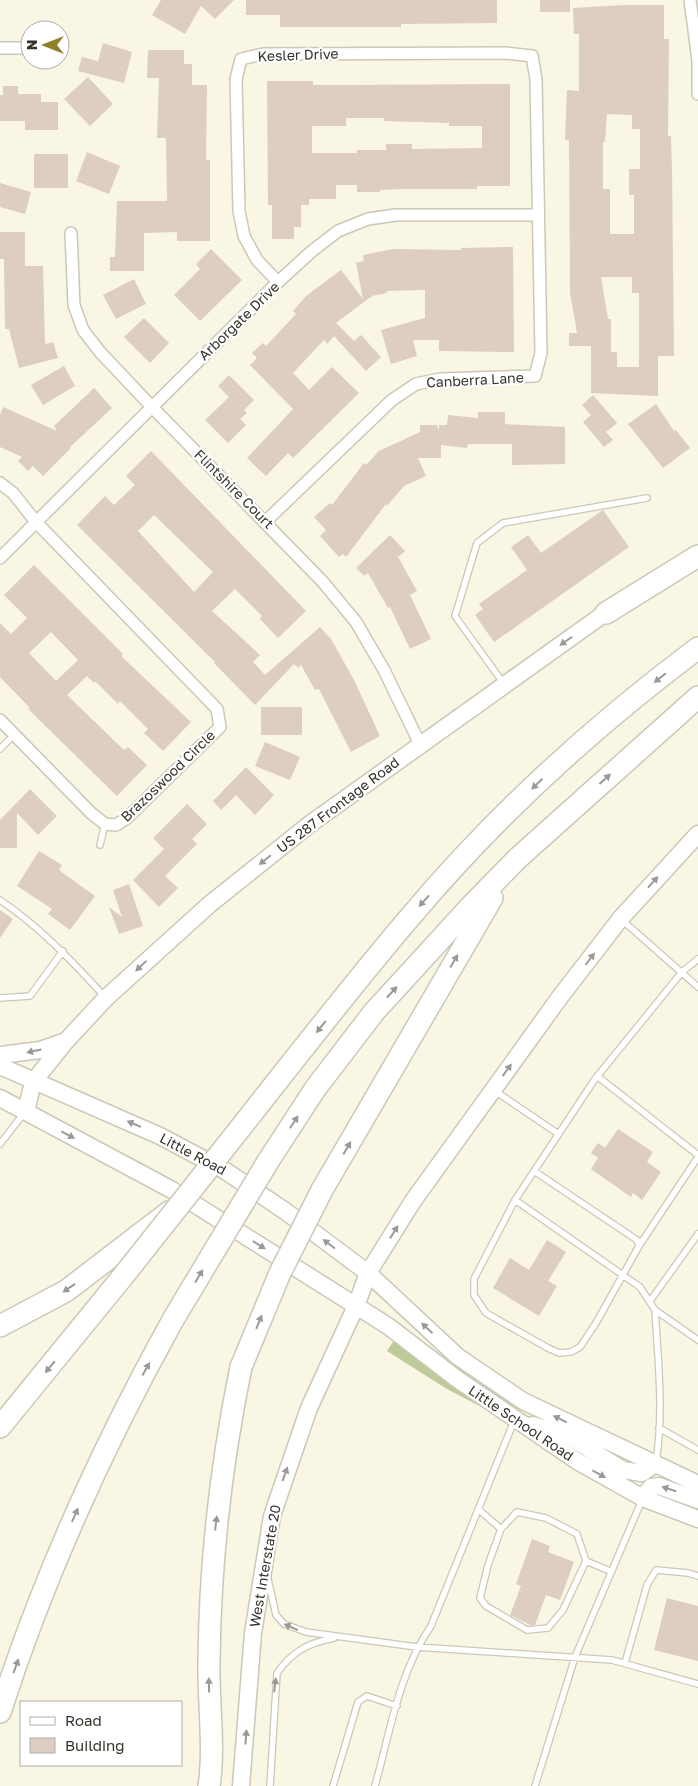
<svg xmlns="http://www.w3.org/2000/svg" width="698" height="1786" font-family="'Golos Text',sans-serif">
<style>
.green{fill:#bdcb99}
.building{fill:#ddcdc2;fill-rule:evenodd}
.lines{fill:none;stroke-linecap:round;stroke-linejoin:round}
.lane-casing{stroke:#cbc8b7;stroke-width:8}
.street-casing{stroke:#cbc8b7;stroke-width:14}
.secondary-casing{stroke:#cbc8b7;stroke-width:19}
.highway-casing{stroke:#cbc8b7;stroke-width:24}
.lane{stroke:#fff;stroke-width:5.5}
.street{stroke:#fff;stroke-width:11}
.secondary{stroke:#fff;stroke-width:16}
.highway{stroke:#fff;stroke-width:21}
.highway-bridge-casing{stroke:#cbc8b7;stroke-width:24;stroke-linecap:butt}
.highway-bridge{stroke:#fff;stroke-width:21}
.oneway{fill:#9a9996}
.labels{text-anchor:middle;stroke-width:4.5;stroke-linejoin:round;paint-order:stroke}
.street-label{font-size:14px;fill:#34332c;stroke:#fff}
</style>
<rect width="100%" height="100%" fill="#f9f6e4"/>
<path class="green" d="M395,1339L495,1414L447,1389L387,1351Z"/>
<path class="building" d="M161,0H234L215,19L201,6L185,34L152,15Z
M246,0H497V23L401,24V27H280V15H246Z
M540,0H570V12H540Z
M625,5H664V39H669L668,136H671L672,169L674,356H658V396L591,393V346H569V333H577L570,293L569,140H565L567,90L579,91V34H574L573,8ZM607,114L632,115V129H640V169H629V195H634V234H610V189H603V142H605ZM601,277H632V293H639V367H617V352H611V319H608Z
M103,43L132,52L124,83L78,71L82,57L98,61Z
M148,50H184V64H192V85H207L206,160H210V241H177V232L144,233V271H110V257H115L117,201H167L166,138H157L159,78H147Z
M88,77L113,104L90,126L64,99Z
M267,81H313V85H346L510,84V186H477V189H401L380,190V192H357V185H336V199H309V205H301V227H294V239H272V205H268ZM346,118H384V121L449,123V126H482V148L412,149V144H386V150H357V153H312V126H346Z
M3,86H18V94H41V102H58V130H25V121H0V95H3Z
M87,152L120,166L109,194L76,181Z
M34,154H68V188H34Z
M0,183L31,192L25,214L0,207Z
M0,232H25V266H43L45,344L53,342L58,358L19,368L9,329H5L4,259H0Z
M513,247L514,352L439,351V340H413L417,356L391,364L381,330L425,318V290L387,291V293L372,296L336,323L354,341L361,335L381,357L366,371L334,336L327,344L324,340L293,373L309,390L332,367L359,393L293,458L288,453L266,476L247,458L293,409L250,365L257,358L252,353L263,343L266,346L296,314L293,311L306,296L341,270L363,299L356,263L364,261L363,255L393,249L461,250V248Z
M211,249L242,280L200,321L174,295L200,269L196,264Z
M134,279L146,304L116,319L103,295Z
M144,318L169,343L150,363L124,337Z
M64,366L75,386L43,405L31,385Z
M229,375L254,400L244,410L247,413L240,419L246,425L228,443L205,420L229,397L218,386Z
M94,388L112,408L70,447L71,448L43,476L33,466L28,471L18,461L22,457L0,447V415L3,407L57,431L54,426Z
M593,395L617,423L606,432L613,440L604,447L583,422L591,415L582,405Z
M656,404L674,431L676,430L690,448L663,468L628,424Z
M478,412H505V424L565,427V464L512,465V444H468L467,448L441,445V458H418L426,476L404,486L387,506L386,504L346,557L343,554L339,557L320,536L326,530L314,517L330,503L332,505L364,463L366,465L379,451L420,432V425H437L439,431V425H447L448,415L478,418Z
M151,451L306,611L278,638L260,619L262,616L235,589L212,611L260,655L253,662L265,675L320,627L331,639L354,680L380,736L351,752L319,689L315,690L301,665L298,668L294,664L255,705L214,663L215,662L77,525L105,496L114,505L135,485L126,476ZM154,515L213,572L194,592L138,531Z
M603,510L629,547L494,642L475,615L483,609L479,604L527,570L511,547L528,535L541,553Z
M390,535L405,551L398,557L417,591L410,595L431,639L410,649L390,607L388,608L368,573L364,576L356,568Z
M34,565L123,654L121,656L191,722L163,751L144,733L148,729L120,701L118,704L95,681L94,683L87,676L67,695L124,750L128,747L147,765L117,796L28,709L30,708L0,677V623L11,634L27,618L4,595ZM51,632L78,660L56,681L29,653Z
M261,707H302V735H261Z
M265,742L300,757L290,780L255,766Z
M246,767L274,795L255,815L236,795L221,810L213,801Z
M30,789L57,816L38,835L17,813V848H0V820Z
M187,804L207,824L192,839L197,844L165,876L178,888L159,907L133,880L164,849L153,838Z
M39,851L62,865L59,870L95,896L70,930L48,914L52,909L17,886Z
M129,884L143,926L119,934L109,907L122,917L113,890Z
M0,910L13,919L0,938Z
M618,1129L653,1152L647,1162L661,1172L642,1200L633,1193L631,1197L591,1169L598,1158L591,1153L598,1143L605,1148Z
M547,1240L566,1252L548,1281L557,1286L539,1316L493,1288L510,1258L529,1270Z
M532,1539L550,1546L548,1552L574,1562L560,1600L546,1595L535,1625H530L510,1615L521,1586L516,1584Z
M667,1598L698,1606V1661L654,1650Z"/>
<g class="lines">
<defs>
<path id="lane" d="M504,684L455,616L477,543L503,523L647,498
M0,749L14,735
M100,845L105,824
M0,900C40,927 72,961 105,997
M622,920L698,987
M698,959L682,972L595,1079L515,1200L640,1287L655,1310L698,1340
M0,998L30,996L63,951
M597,1076L698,1155
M495,1091L557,1133
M0,1144L24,1113
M515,1200L474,1279V1295L486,1313L548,1348L559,1353L571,1352L580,1347L596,1323L639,1246L637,1240L534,1171
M639,1246L698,1157
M650,1301L698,1234
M655,1310C658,1360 664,1412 656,1462
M659,1428L698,1450
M478,1509L501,1529
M517,1512L546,1518L577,1534L586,1561L563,1610L548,1628L527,1630L486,1606L480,1598L488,1565L501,1529Z
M586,1561L610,1571
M267,1575L276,1615L284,1624L306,1632L417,1647L612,1660L698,1684
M625,1663L647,1585L656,1570L688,1573L698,1576
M270,1786L277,1673C293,1651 308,1643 334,1638
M333,1786L358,1702L367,1696L397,1706
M375,1786C390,1732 399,1672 431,1626L514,1421
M535,1786L575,1657L642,1500"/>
<path id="street" d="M690,0L698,60V94
M0,48H30
M71,233L74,305L83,330L100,352L151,406L322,581L356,622L384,670L420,744
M0,483L13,493L36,522L217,709L220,727L127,818L116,825L105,824L91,813L0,720
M266,521L392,400L416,384L440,379L535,376L541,353L536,79L532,56L506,53L263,54L241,59L236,79L239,211L244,236L257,260L278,282
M0,558L278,282L312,251L338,231L368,219L396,215H538"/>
<path id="secondary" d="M0,1055L40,1050L66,1041
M0,1066L160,1136L224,1170L285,1211L368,1273L457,1356L523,1401L698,1484
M0,1098L172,1190L388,1326L457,1379L577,1461L643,1498L698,1519
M26,1112L33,1082L66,1041L106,998L210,904L310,824L615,606
M533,1425L570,1437L623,1470L642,1473L655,1464
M643,1498L651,1487L659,1486L698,1500
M241,1786L253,1633L272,1516L309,1408L356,1306L368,1273L413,1201L560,997L621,918L698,834"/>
<path id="highway" d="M606,613L698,556
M238,1131C295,1059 351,986 411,916C495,816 594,726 698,648
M267,1163L315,1089L374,1012L471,906L518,858L698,697
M322,1190L492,898
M0,1326L66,1291L169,1212
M0,1427L124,1275
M0,1712C44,1575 104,1444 174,1318
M209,1786C215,1746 208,1702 209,1661C210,1562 221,1464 241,1367"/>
</defs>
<use href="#lane" class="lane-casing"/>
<use href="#street" class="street-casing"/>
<use href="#secondary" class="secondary-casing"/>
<use href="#highway" class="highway-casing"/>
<use href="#lane" class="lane"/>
<use href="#street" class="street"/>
<use href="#secondary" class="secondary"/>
<use href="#highway" class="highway"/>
<defs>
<path id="highway-bridge" d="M124,1275L238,1131
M174,1318L267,1163
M241,1367L280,1273L322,1190"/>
</defs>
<use href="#highway-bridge" class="highway-bridge-casing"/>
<use href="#highway-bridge" class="highway-bridge"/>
</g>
<defs><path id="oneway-solid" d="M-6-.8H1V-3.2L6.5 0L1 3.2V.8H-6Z" transform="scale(1.25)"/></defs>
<g class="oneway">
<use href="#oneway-solid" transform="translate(566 641) rotate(145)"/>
<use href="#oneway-solid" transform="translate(660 678) rotate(141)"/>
<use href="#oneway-solid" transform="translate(605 779) rotate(-42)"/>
<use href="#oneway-solid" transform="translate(537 784) rotate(136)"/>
<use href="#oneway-solid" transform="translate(265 860) rotate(141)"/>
<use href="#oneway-solid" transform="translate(653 882) rotate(-48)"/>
<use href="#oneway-solid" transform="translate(424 901) rotate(132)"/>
<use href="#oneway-solid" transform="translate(590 959) rotate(-53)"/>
<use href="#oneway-solid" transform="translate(454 961) rotate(-60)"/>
<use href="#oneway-solid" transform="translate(141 966) rotate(137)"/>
<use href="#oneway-solid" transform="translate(392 992) rotate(-47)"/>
<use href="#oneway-solid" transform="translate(321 1027) rotate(129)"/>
<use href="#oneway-solid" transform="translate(34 1051) rotate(168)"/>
<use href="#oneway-solid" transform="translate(507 1070) rotate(-54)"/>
<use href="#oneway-solid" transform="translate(294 1122) rotate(-57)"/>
<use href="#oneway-solid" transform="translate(134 1124) rotate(-157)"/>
<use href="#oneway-solid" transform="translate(68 1135) rotate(28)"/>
<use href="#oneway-solid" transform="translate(347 1148) rotate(-60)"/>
<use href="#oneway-solid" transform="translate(394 1232) rotate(-58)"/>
<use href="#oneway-solid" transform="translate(329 1244) rotate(-143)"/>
<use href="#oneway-solid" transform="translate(259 1245) rotate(32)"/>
<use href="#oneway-solid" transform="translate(199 1276) rotate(-59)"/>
<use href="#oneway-solid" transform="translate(69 1288) rotate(146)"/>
<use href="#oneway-solid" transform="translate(259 1322) rotate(-68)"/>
<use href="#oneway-solid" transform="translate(427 1328) rotate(-137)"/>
<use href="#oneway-solid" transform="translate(50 1367) rotate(130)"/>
<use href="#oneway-solid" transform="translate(146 1369) rotate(-61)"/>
<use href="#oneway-solid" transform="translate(560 1419) rotate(-154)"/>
<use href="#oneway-solid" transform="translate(285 1474) rotate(-70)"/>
<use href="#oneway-solid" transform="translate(599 1474) rotate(29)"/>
<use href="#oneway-solid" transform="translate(669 1489) rotate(-162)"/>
<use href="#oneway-solid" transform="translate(75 1515) rotate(-66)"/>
<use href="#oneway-solid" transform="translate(216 1523) rotate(-83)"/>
<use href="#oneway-solid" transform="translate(291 1627) rotate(-156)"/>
<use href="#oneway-solid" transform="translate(16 1666) rotate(-70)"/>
<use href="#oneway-solid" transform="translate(209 1685) rotate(-91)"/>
<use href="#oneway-solid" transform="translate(275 1685) rotate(-83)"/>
<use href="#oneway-solid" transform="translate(246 1737) rotate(-86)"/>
</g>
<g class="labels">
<g class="street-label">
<text transform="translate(298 55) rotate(-2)" y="5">Kesler Drive</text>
<text transform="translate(239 321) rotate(-44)" y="5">Arborgate Drive</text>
<text transform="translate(475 380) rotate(-3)" y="5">Canberra Lane</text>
<text transform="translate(234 489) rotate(45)" y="5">Flintshire Court</text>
<text transform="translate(168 776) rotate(-44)" y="5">Brazoswood Circle</text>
<text transform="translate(338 805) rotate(-37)" y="5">US 287 Frontage Road</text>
<text transform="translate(193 1154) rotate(28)" y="5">Little Road</text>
<text transform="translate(521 1423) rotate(34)" y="5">Little School Road</text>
<text transform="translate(265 1566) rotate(-80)" y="5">West Interstate 20</text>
</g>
</g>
<rect x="20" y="1701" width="162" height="65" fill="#ffffff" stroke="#aeadab"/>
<rect x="30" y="1717" width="25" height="8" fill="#ffffff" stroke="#aeadab"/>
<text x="65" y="1726" font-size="15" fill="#34332c">Road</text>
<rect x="30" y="1738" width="25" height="15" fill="#ddcdc2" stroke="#aeadab"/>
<text x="65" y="1751" font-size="15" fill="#34332c">Building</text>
<g transform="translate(45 45) rotate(270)"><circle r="24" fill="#ffffff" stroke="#aeadab"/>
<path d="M0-4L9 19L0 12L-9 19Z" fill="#8d8027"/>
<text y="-8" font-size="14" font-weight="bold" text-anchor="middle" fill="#34332c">N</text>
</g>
</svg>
